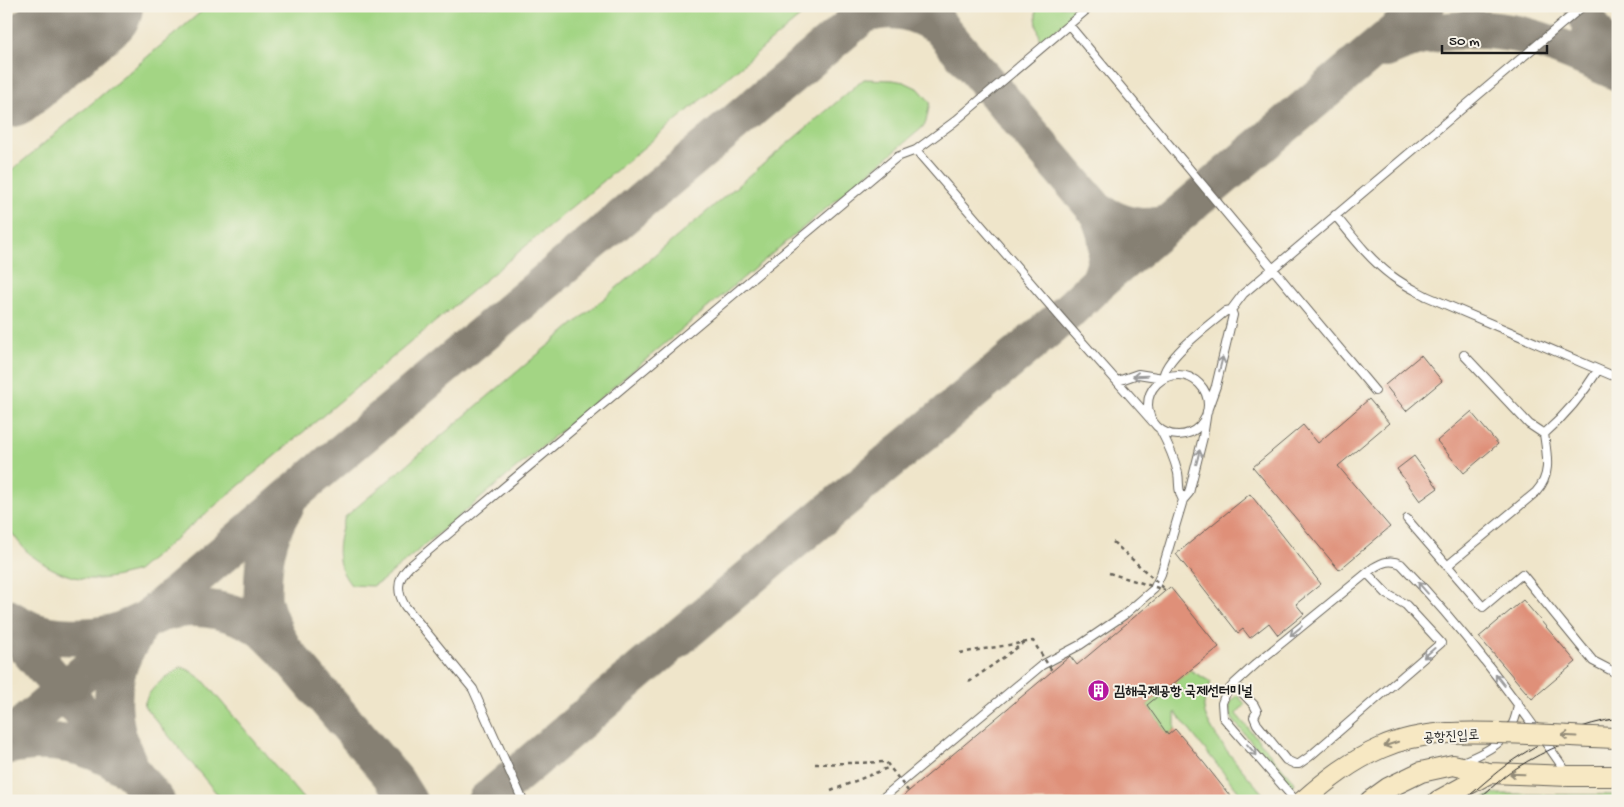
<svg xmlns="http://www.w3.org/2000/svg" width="1624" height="807" font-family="'Gochi Hand','Poor Story',sans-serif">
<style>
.green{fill:#a3d584;stroke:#607850}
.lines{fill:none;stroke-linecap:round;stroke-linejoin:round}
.taxiway{stroke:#868073;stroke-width:38}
.runway{stroke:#868073;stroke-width:94}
.building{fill:#df9079}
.service-casing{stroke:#666259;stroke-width:10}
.secondary-casing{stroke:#666259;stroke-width:22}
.path{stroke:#666259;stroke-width:2.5;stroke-dasharray:4 4;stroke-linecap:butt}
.service{stroke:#fff;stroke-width:8}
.secondary{stroke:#f7e8c3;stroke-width:20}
.tram{stroke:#1c1c1c;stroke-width:1}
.secondary-bridge-casing{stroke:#666259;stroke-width:22;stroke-linecap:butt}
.path-bridge{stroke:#666259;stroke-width:2.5;stroke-dasharray:4 4;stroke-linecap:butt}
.secondary-bridge{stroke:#f7e8c3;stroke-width:20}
.oneway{stroke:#999}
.oneway2{stroke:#948c78}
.labels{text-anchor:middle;stroke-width:4;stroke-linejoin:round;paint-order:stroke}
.poi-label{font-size:14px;font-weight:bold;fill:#1c1c1c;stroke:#f7f3e8;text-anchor:start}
.street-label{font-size:14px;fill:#1c1c1c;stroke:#f7f3e8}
</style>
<rect width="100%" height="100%" fill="#f7f3e8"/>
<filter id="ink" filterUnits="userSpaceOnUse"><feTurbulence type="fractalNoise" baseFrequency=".02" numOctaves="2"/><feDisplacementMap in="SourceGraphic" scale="10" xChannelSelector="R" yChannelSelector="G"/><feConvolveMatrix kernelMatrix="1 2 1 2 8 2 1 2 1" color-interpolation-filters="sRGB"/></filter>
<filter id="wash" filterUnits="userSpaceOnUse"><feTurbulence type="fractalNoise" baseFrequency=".0096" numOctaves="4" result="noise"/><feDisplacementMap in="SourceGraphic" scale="20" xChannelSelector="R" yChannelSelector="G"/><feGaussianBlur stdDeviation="1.12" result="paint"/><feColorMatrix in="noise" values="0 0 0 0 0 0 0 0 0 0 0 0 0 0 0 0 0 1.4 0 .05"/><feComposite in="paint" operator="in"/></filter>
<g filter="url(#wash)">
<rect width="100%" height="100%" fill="#efe5ca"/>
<path class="green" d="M208,6H813L137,571C95,584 68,583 31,555C22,548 14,535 6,526V175Z
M1035,6H1083L1041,42L1037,26Z
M864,79L893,80L904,82L919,89L930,102L926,122L922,128L383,580L373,586L351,585C333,563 337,543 345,517Z
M181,667L189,670L203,680L305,801H223L144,706C148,687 166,678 181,667Z
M1190,670L1211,682C1208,690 1203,700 1204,709C1206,732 1252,780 1268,800L1246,801L1175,712V729L1168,735L1147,705Z
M1237,695L1245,704L1236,714L1295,783L1291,789L1232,719C1228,708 1228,704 1237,695Z
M1494,794L1618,795V801H1476Z"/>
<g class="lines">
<path class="taxiway" d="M1583,6C1588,26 1603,45 1618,59
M865,14C895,6 912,11 939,26L932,13L931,6
M939,26L1097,211
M1386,49C1426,30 1473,25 1517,34C1552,42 1586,58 1618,72
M1099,282C1111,254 1110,238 1097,211C1122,225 1141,232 1169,223
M6,617C15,622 24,627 33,631C54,638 88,638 109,634C128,630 144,619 162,613C197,602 239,610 267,633C272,638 278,644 283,649L395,780L408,801
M6,624L64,691L156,801
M282,647C274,632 267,617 263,601C262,594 263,588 263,581C264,553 270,529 286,505
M6,740L295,492L874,6
M6,746C46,737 88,742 122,766
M127,760C110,727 108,684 125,651C128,645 132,640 135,634
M486,801L755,573L992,376L1061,318L1099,282L1426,6"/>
<path class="runway" d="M6,81L96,6"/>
</g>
<g id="blocks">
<path class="building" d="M1421,355L1442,381L1406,411L1385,385Z
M1369,399L1389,423L1338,466L1390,527L1339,570L1253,467L1303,425L1318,443Z
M1471,412L1498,444L1464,473L1437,441Z
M1414,456L1438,488L1420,501L1397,469Z
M1250,494L1321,584L1296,604L1304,614L1278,635L1269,623L1250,638L1243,629L1238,633L1176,554Z
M1170,587L1219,647L1147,705L1168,735L1175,729L1204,763L1234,801H897L1069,657L1070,656L1077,665Z
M1523,600L1576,662L1532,699L1479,637Z"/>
</g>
</g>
<g filter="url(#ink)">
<use href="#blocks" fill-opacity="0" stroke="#666259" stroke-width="1"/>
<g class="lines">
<defs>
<path id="service" d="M1069,25L1375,391
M916,150L1061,318L1153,422
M1335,215C1352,236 1370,260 1392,276C1402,284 1415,290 1426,296L1618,378
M1148 405a30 30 0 1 1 60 0a30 30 0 1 1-60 0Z
M1118,381L1138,374L1163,378C1165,357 1209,325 1226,311L1231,310L1243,294L1583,6
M1160,429C1168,444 1174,457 1178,473C1180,484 1177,490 1183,500
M1544,434C1566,415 1583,394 1598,370
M1407,519L1483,607L1522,574L1593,661L1618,674
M1447,566L1536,492C1552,475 1547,455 1544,434L1529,424L1464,355
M1234,684L1254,705L1257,711L1254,717L1257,724L1286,760L1295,764H1299L1309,757L1441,643L1406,605L1387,594L1367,573
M1462,762C1492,750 1515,738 1518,703
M523,801L473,689L405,606C396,591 397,579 409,567L897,157L916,150L954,122L1091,6
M879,801L1042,665L1080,645L1124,615L1154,589L1161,574L1183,500L1189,493L1203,437L1207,411L1216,386L1233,315L1231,310
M1296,801L1223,717L1222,703L1226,693L1234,684L1257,663L1373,568C1383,562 1390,559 1401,564C1463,628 1516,700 1567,773"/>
<path id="secondary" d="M1370,801L1388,788L1421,772L1453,765L1489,773
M1438,801L1489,773L1569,776H1618"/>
</defs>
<use href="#service" class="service-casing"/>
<use href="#secondary" class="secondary-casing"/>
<path class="path" d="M969,682L1025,642
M831,791L890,767"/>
<use href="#service" class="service"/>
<use href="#secondary" class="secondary"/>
<path class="tram" d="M1463,801C1482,785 1500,768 1521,755C1550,736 1584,724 1618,718
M1476,801C1489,790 1502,778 1515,769C1547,748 1581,736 1618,727"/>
<defs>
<path id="secondary-bridge" d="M1303,801C1327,780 1351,761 1381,748C1426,728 1479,732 1527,734C1557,735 1587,737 1618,738"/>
</defs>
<use href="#secondary-bridge" class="secondary-bridge-casing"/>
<path class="path-bridge" d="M1113,542L1166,590
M1109,573L1165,590
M960,653L1033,641L1052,671
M815,764L886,762L908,791"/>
<use href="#secondary-bridge" class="secondary-bridge"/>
</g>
<defs><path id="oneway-shaft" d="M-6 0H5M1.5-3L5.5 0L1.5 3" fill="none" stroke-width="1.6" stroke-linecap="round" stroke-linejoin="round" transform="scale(1.25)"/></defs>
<g class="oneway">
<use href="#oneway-shaft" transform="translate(1221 364) rotate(-76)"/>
<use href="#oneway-shaft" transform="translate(1140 376) rotate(178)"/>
<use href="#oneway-shaft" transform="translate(1198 457) rotate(-76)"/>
<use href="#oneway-shaft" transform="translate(1423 588) rotate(-131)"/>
<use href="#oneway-shaft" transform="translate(1296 631) rotate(141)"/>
<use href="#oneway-shaft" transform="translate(1429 653) rotate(139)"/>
<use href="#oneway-shaft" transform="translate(1500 680) rotate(-128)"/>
<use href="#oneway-shaft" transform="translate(1252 750) rotate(49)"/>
</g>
<g class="oneway2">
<use href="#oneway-shaft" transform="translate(1569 736) rotate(-177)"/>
<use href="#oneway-shaft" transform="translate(1391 744) rotate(162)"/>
<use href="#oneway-shaft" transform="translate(1517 774) rotate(-178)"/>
</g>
</g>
<defs>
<symbol id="building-disc" viewBox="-11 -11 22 22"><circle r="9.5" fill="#b5179e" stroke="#f7f3e8"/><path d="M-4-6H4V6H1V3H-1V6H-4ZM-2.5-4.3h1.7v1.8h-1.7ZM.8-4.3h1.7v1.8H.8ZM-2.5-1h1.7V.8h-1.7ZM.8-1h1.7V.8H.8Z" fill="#fff"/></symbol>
</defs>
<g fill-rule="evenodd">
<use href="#building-disc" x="1086" y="678" width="25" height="25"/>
</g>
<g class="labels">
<g class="poi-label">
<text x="1114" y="695">김해국제공항 국제선터미널</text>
</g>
<g class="street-label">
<text transform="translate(1451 735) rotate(-3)" y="5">공항진입로</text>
</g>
</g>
<rect width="1624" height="807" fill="none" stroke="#f7f3e8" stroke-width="25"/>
<path d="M1442 45v8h105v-8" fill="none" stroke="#1c1c1c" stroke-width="2.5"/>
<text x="1449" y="45" font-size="15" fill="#1c1c1c" stroke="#f7f3e8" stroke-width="4" paint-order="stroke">50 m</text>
</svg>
